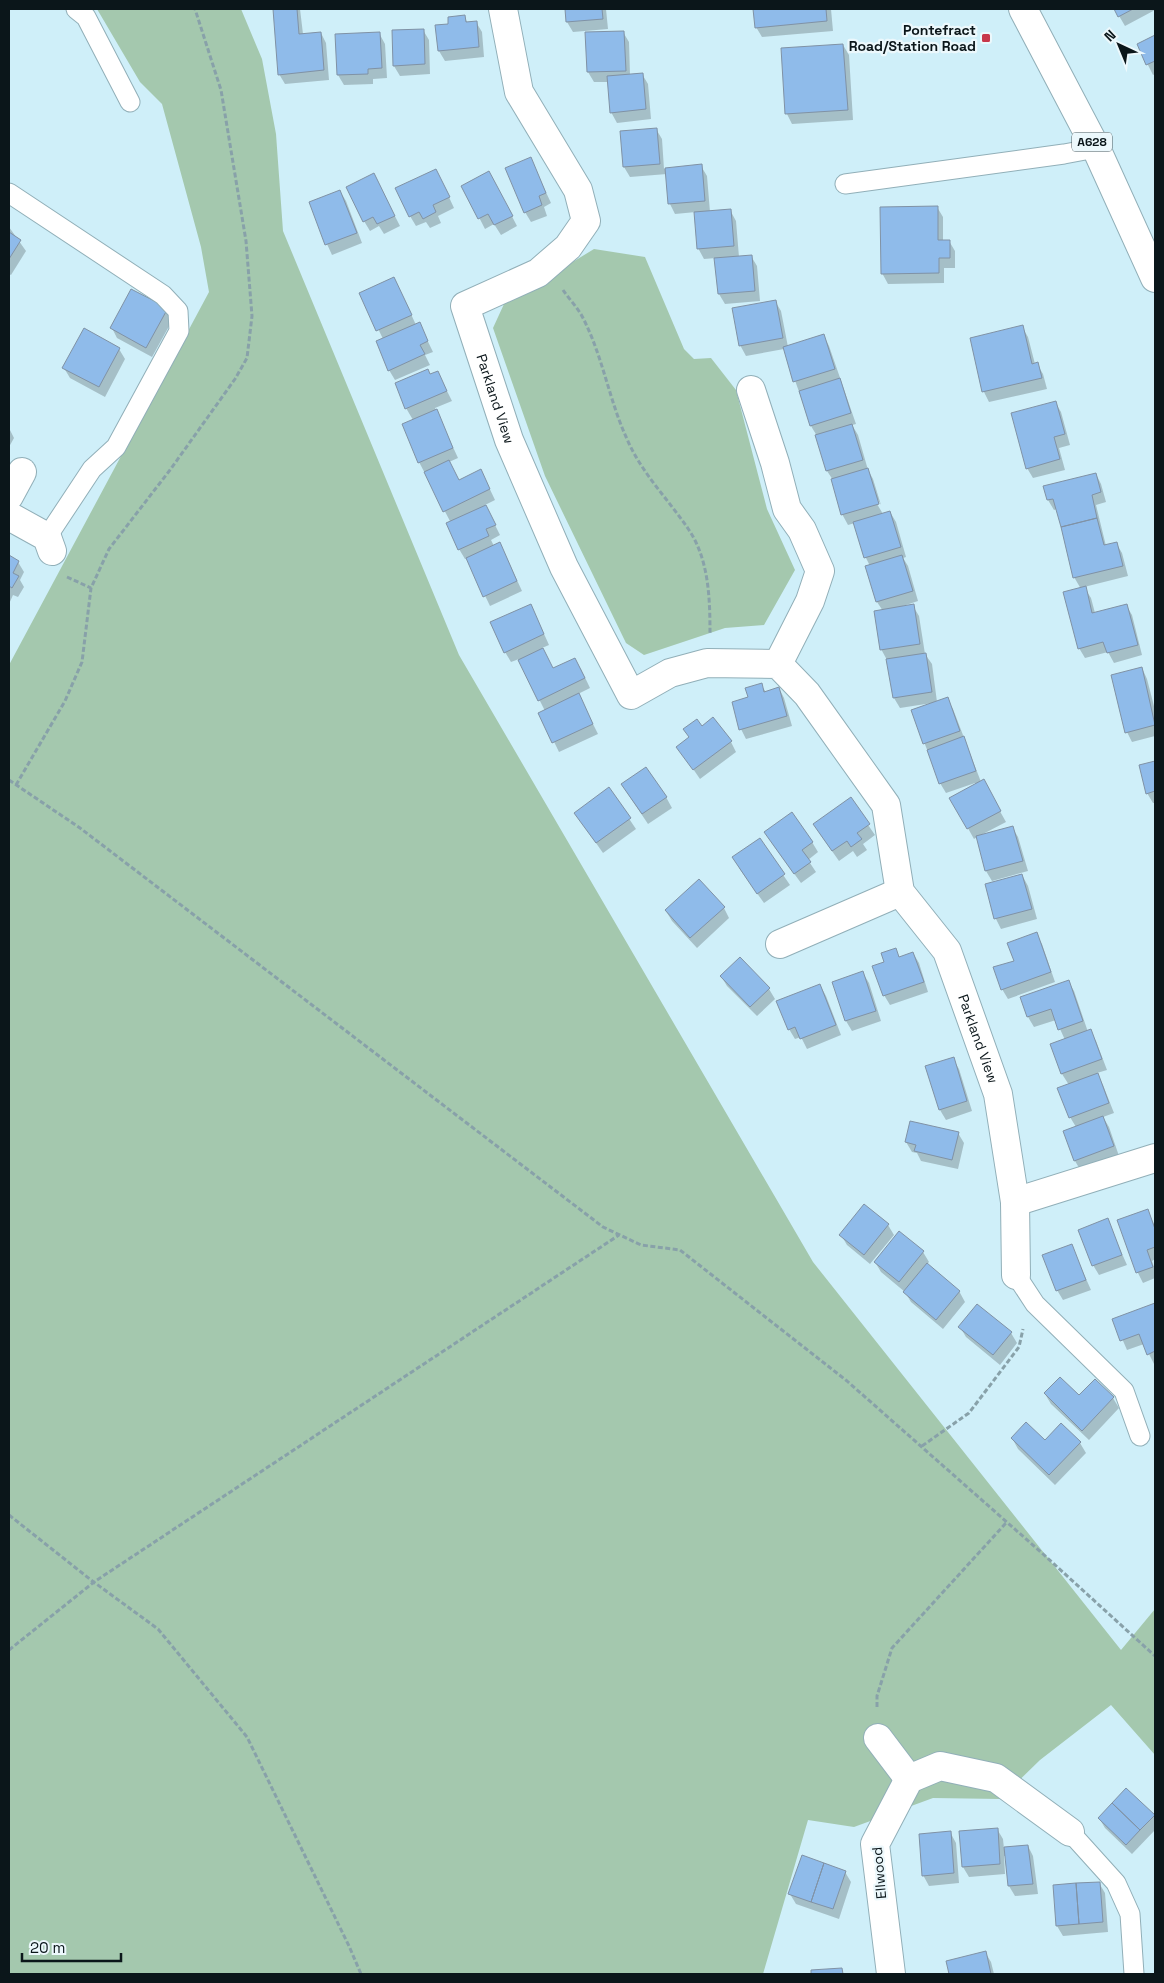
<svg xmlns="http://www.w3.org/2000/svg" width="1164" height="1983" font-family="'Space Grotesk',sans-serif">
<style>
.green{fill:#a4c8ae}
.shadow{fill:#0003}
.building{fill:#8fbbea;stroke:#8092a5}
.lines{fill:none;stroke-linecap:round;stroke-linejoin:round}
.lane-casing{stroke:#91afb8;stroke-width:21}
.street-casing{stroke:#91afb8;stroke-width:30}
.highway-casing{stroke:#91afb8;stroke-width:30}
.path{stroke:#88a1a9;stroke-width:3;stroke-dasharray:5 2.5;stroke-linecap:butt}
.lane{stroke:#fff;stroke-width:19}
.street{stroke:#fff;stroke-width:28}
.highway{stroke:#fff;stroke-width:28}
.poi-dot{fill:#c7374a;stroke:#ecf8fc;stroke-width:2}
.labels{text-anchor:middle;stroke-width:4.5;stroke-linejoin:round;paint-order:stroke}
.shield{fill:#ecf8fc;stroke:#4e5a5e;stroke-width:1}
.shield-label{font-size:12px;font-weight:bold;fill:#0b161a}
.poi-label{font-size:14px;font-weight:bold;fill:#0b161a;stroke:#ecf8fc;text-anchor:end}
.street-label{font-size:14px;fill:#0b161a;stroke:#ecf8fc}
</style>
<rect width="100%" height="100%" fill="#cfeff9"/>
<path class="green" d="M97,9H241L262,59L276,134L283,231L459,655L813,1262L1121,1650L1155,1609V1755L1111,1705L1040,1760L1000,1799L933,1798L854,1827L808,1820L763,1974H9V665L209,292L201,247L162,104L140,82Z
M594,249L645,257L684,349L694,359L711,358L736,390L767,509L795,570L764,625L725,628L644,655L626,643L545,476L493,328L504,304Z"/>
<path class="shadow" d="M274,9H300L303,34L321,33L326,43L329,80L285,84L279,74Z
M566,9H606L608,29L573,32L567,22Z
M754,9H831L833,31L762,37L756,27Z
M1115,9H1155V10L1125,26Z
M464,17L468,23L476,22L482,32L484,57L445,61L439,51L450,25Z
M423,30L429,40L430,74L400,76L394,66Z
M623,32L629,42L630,75L642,74L648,84L651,119L617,123L611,112L608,82H594L588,72L587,33Z
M379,33L385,44L387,78L373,79V84L344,85L338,75Z
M1155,37V74L1153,75L1138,45Z
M843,45L849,55L853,120L792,124L787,114Z
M656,129L662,139L664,169L701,166L707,176L710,212L730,210L736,221L739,257L751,256L757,266L760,301L725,304L719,294L716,258L704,259L698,248L696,212L675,214L670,204L667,174L630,177L624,167Z
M530,158L551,203L544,207L547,216L531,222L525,212Z
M441,180L454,208L438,216L441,223L430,228L426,222L416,226L410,216Z
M494,182L517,226L501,235L494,224L485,229L463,186Z
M379,185L400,226L384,234L379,226L370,231L364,221Z
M340,191L346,201L362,243L332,255L327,244L310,203Z
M937,207L943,217V241H949L955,251V268H944V283L888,284L882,273Z
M9,227L26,251L11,275L9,274Z
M399,288L416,325L419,323L433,352L425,355L430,365L395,380L389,370L383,339L361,293Z
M775,301L781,311L788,347L824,336L829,346L856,424L852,425L858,435L868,470L873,479L881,505L877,498L874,499L883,514L890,512L896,522L906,557L903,558L908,566L918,601L903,606V607L913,606L919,616L925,654L932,664L937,702L947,699L953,709L981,782L983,781L1006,822L981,835L1012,827L1018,837L1028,871L992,881L986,871L977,837L974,839L951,798L976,785L975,783L946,793L940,783L912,711L932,703L900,708L894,698L887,660L881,649L883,611L877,602L867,567L870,566L866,558L855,523L848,525L842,514L833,480L827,471L817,436L811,426L784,349L746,356L740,345Z
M167,309L173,319L152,357L117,338L112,328Z
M1022,327L1028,337L1035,364H1037L1043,374L1047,389L989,402L984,392L971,339Z
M119,349L125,359L105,397L70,378L64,368Z
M438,373L452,401L435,408L458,458L449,462L459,481H486L495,500L485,505L500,535L491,540L494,546L505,554L522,591L490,606L467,558L465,559L459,549L451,523L419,462L413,420L406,408L431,375Z
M1055,402L1061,412L1070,445L1059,448L1065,470L1033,478L1027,468Z
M9,428L14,438L9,447Z
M1096,474L1101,484L1106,502L1096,505L1106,546L1116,543L1122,553L1128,576L1084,587L1091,598L1095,613L1126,605L1132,615L1142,655L1114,663L1108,652L1085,658L1079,648L1081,589L1074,577L1057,509L1054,510L1048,500Z
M9,557L18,562L24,572L20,580L24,587L18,597L13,595L9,604Z
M536,616L549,645L542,648L553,670L575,659L581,669L590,688L578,694L598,734L559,752L540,713L545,711L519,659L511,662L505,652Z
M1142,668L1147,679L1155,710V736L1132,742L1127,732Z
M761,685L766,692L779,688L784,698L792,726L746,739L741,729L749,698Z
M701,728L731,742L736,752L700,779L678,747Z
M1155,762V803H1153L1147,793L1141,766Z
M622,785L666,797L672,808L648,824Z
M609,789L636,829L603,853L582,823Z
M850,799L875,835L863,844L867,850L857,857L853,851L839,861L820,834Z
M759,840L790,885L764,903L739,868Z
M771,842H812L818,852L808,860L816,872L801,883Z
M1022,875L1028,886L1037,919L1001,929L996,919L986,885Z
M724,908L729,918L697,948L672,921L666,911Z
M1036,934L1042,944L1055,982L1008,999L1002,989L1015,961Z
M895,950L900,958L913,953L919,963L928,992L890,1005L884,995L886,963Z
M863,973L869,983L881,1021L852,1031L846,1021Z
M721,976L769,989L775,999L757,1016L727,986Z
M1068,981L1074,991L1088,1032L1090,1031L1096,1041L1107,1070L1097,1073L1103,1085L1114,1113L1103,1117L1109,1127L1119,1156L1081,1171L1075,1161L1076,1127L1070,1117L1069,1085L1062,1074L1052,1045L1065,1040L1056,1020L1034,1027L1028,1017L1022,998Z
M820,985L826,996L841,1035L807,1049L801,1037L795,1039L789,1029Z
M953,1059L959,1069L972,1111L946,1120L940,1110L927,1067Z
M958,1133L964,1143L958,1169L921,1161L917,1153L912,1152L906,1142Z
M1147,1210L1155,1226V1259L1152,1261L1155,1270V1278L1143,1283L1138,1273L1119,1221Z
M1107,1220L1127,1265L1099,1275L1093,1265Z
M888,1225L894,1235L870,1264L847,1245L841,1235Z
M1071,1245L1091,1290L1063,1300L1057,1290Z
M923,1252L929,1262L927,1264L959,1291L965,1302L943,1329L911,1302L905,1292L881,1272L875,1262Z
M1155,1305V1364H1154L1144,1344L1127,1350L1114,1320Z
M960,1327L1011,1333L1017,1343L1000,1365L966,1337Z
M1095,1381L1113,1398L1119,1408L1089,1440L1051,1404L1045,1394L1079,1397Z
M1012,1438L1046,1442L1080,1443L1086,1453L1055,1485L1018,1449Z
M1154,1816L1155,1830L1132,1854L1105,1828L1099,1818Z
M997,1829L1003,1839L1004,1849L1028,1846L1033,1856L1038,1894L1015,1896L1009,1886L1006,1856H1004L1005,1874L969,1877L963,1867Z
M950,1832L956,1843L959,1883L929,1886L923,1875Z
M845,1872L851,1882L839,1919L796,1904L790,1894Z
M1099,1883L1105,1893L1108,1932L1063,1936L1057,1926Z
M985,1952L991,1962L994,1974H951L947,1962Z"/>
<path class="building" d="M273,9H297L299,34L321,32L324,70L278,75Z
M565,9H602L603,19L566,22Z
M753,9H826L827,21L755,28Z
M1114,9H1133L1118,17Z
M465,15L466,22L477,21L479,47L438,51L435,25L448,24V17Z
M424,29L425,64L393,66L392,30Z
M624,31L626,71L587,72L585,32Z
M380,32L382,68L368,69V74L337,75L335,34Z
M1155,35V61L1146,65L1137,44Z
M843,44L848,110L785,114L781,48Z
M643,73L646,109L610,113L607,76Z
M657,128L660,164L623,167L620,131Z
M531,157L546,193L539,196L542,205L524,213L505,168Z
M702,164L705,201L668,204L665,168Z
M436,169L450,197L433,205L436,212L423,219L419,212L409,217L395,188Z
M489,171L513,216L494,225L488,214L478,219L461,186Z
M374,173L395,216L377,224L373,217L363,222L346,187Z
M340,190L357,233L325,245L309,202Z
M938,206V240H950V258H939V273L881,274L880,207Z
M731,209L734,246L697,249L694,212Z
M9,232L21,240L9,259Z
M752,255L755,291L718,294L714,258Z
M394,277L412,315L376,331L359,293Z
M131,289L168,308L146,348L110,328Z
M776,300L783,338L739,346L732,308Z
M420,322L428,341L420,345L425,354L388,371L376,341Z
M1023,325L1032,364L1038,362L1042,378L982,392L970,338Z
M84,328L120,348L99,387L62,368Z
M824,334L835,369L793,382L783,347Z
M428,369L430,374L438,371L447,391L405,409L395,383Z
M840,378L851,413L810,426L799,391Z
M1056,401L1065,434L1054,437L1060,459L1026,469L1011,413Z
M437,409L453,448L418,463L402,424Z
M852,424L863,460L826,471L815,435Z
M449,460L459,480L481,469L490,489L443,512L424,472Z
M868,468L879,504L841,515L831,479Z
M1096,473L1101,492L1092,495L1097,518L1061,527L1053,499L1047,500L1043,486Z
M486,505L496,525L486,529L489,536L458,550L446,523Z
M890,511L901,547L864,558L853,522Z
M1097,518L1104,545L1117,542L1123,566L1073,578L1061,527Z
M500,542L517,581L483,597L466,558Z
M9,555L19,561L13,573L19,576L12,588L9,586Z
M902,555L913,591L876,602L865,566Z
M1086,586L1092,613L1127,604L1138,645L1107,653L1103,642L1078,649L1063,592Z
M531,604L544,634L504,653L490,622Z
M914,604L920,644L880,650L874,611Z
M543,648L553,668L575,658L585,678L538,701L518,660Z
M926,653L932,692L893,698L886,659Z
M1142,667L1155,725L1125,733L1111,675Z
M762,683L764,692L779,687L787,716L739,730L732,702L748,697L745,688Z
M579,693L593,724L552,743L538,713Z
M948,697L960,731L923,744L911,710Z
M713,717L732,741L693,770L676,747L689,737L683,729L697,719L702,726Z
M964,736L976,771L939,784L927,750Z
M1155,761V791L1146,794L1139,765Z
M646,767L667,797L642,814L621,784Z
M984,779L1001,811L967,829L949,798Z
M609,787L631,818L596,843L574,813Z
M851,797L870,824L857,833L862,839L851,847L847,841L832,851L813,824Z
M792,812L813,842L802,850L811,862L794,874L764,832Z
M1013,826L1023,861L985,871L976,836Z
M760,838L785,874L757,894L732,857Z
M1022,874L1032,909L994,919L985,884Z
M699,879L725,907L690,938L665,910Z
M1037,932L1051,972L1001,990L993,967L1014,961L1007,943Z
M896,948L899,957L913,952L924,982L883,996L872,966L884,962L881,953Z
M740,957L770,988L750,1007L720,976Z
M863,971L876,1011L845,1021L832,982Z
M1069,980L1083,1021L1058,1030L1051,1009L1027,1017L1020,997Z
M820,984L836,1025L800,1039L795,1027L788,1030L776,1001Z
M1091,1029L1102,1059L1061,1074L1050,1044Z
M954,1057L967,1101L939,1110L925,1066Z
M1098,1073L1109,1103L1069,1118L1057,1088Z
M1103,1116L1114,1146L1074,1161L1063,1131Z
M910,1121L959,1132L952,1160L914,1151L916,1145L905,1142Z
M864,1204L889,1224L864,1255L839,1235Z
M1148,1209L1155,1229V1247L1147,1250L1153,1267L1136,1273L1117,1220Z
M1108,1218L1122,1255L1092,1266L1078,1230Z
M899,1231L924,1251L899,1282L874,1262Z
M1072,1244L1086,1280L1056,1291L1042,1255Z
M927,1263L960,1291L936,1320L903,1292Z
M1155,1303V1351L1147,1355L1139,1334L1120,1341L1112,1319Z
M977,1304L1012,1332L993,1355L958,1327Z
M1060,1377L1079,1395L1095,1379L1114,1397L1082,1431L1044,1393Z
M1026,1422L1045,1440L1061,1423L1081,1442L1049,1475L1011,1438Z
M1126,1788L1155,1815L1140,1830L1112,1803Z
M1112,1803L1140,1830L1126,1845L1098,1818Z
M998,1828L1000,1864L962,1867L959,1831Z
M951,1831L954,1873L922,1876L919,1834Z
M1028,1845L1033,1884L1008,1886L1004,1847Z
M802,1855L824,1863L811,1902L788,1894Z
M824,1863L846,1871L833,1909L811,1902Z
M1100,1882L1103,1922L1079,1924L1076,1883Z
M1076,1883L1079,1924L1056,1926L1053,1885Z
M986,1951L991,1974H949L946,1961Z
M842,1968L843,1974H811V1970Z"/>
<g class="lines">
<defs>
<path id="lane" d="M76,9L86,17L130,102
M845,184L1064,154L1096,148
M9,193L163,295L178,311L179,331L116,447L92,469L47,537
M1016,1275L1035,1304L1124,1391L1140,1436
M1070,1832L1116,1883L1130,1914L1134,1974"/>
<g id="street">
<path id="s1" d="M503,9L519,92L578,190L586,221L568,247L538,273L465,306L509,440L564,567L631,695L670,673L707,663L778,664L807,694L886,805L900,892L947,951L998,1094L1015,1202L1016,1275"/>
<path d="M751,390L775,463L787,509L802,530L820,571L810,601L778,664"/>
<path d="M9,496L22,472"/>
<path d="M9,516L47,537L52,551"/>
<path d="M780,944L900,892"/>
<path d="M1015,1202L1155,1158"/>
<path d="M878,1738L909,1779"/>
<path d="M891,1974L875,1844L909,1779L940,1766L996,1778L1070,1832"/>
</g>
<path id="highway" d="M1023,9L1096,148L1155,278"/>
</defs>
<use href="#lane" class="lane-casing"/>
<use href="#street" class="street-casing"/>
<use href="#highway" class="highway-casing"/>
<path class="path" d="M563,290C569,299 578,308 583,318C603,357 609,400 627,439C642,474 669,500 689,530C709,560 710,599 710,634
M67,577L91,588
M9,780L80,828L603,1227L641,1245L680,1250L847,1381L1043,1554L1155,1656
M16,785L65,701L82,662L91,588L109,549L170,470L235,379L247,358L252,316L246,241L221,90L195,9
M922,1446L969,1413L1019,1347L1023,1329
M9,1515L91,1580L158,1629L247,1737L349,1946L361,1974
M9,1650L94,1582L619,1235
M877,1707V1696L892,1648L1006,1523"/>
<use href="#lane" class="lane"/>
<use href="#street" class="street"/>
<use href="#highway" class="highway"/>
</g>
<rect class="poi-dot" x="981" y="33" width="10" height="10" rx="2.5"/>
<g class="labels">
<rect class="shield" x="1072" y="132.5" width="40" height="19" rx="4"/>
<g class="shield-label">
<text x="1092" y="146">A628</text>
</g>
<g class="poi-label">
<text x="976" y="35">Pontefract<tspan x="976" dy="16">Road/Station Road</tspan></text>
</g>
<g class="street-label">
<text dy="5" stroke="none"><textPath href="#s1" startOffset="480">Parkland View</textPath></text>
<text dy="5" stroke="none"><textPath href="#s1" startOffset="1395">Parkland View</textPath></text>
<text transform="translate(879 1873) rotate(-95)" y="5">Ellwood</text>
</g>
</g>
<rect width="1164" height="1983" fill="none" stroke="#0b161a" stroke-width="20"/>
<g transform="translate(1119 45) rotate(316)" stroke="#ecf8fc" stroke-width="4" paint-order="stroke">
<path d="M0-4L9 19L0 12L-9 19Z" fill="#0b161a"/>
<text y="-8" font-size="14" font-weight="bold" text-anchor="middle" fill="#0b161a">N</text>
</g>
<path d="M22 1953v8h99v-8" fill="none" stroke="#0b161a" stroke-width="2.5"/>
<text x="30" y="1953" font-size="15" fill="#0b161a" stroke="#ecf8fc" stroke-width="4" paint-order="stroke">20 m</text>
</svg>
